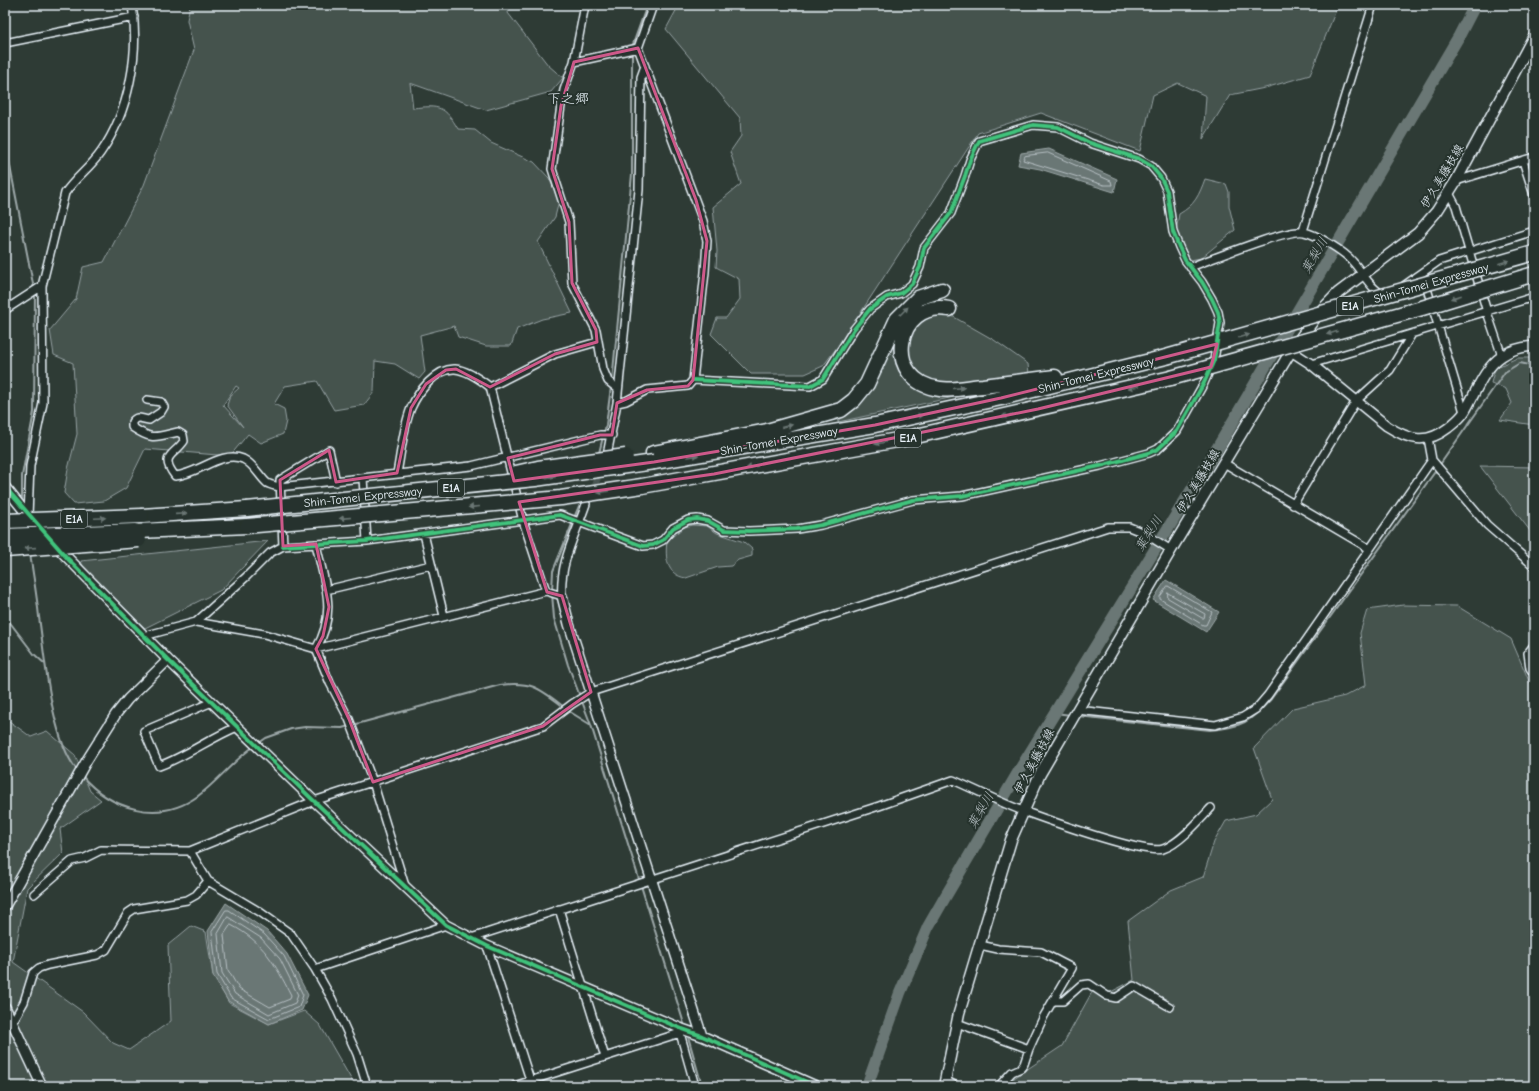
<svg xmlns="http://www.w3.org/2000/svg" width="1539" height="1091" font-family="'Comic Neue','Klee One',sans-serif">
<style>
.green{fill:#45524e;stroke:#96a2a3;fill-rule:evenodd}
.water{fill:#6b7775;stroke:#9da8a9}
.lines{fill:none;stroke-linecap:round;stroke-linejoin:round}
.shore{stroke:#b6c0c4;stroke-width:1}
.stream{stroke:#9da8a9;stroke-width:2}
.river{stroke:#6b7775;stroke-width:12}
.minor-tunnel{stroke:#4a5652;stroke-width:7;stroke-dasharray:7 3.5;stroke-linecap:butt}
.minor-casing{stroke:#e8f1f8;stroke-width:10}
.tertiary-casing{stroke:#e8f1f8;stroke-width:12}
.secondary-casing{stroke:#e8f1f8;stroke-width:13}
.motorway-casing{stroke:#e8f1f8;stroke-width:17}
.minor{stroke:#26332d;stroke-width:7}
.tertiary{stroke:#26332d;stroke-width:9}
.secondary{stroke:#26332d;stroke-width:10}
.motorway{stroke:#26332d;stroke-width:14}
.motorway-bridge-casing{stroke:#e8f1f8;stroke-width:17;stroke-linecap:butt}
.motorway-bridge{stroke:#26332d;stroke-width:14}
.cycleway-casing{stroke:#26332d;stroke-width:6}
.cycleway{stroke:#40c37c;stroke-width:4}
.oneway{fill:#6a7674}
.marked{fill:none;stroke:#cd598a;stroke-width:3;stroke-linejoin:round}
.labels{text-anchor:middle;stroke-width:4;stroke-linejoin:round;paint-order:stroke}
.shield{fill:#26332d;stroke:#aeb8bb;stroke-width:1}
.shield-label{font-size:11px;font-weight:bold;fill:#e8f1f8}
.street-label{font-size:12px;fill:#e8f1f8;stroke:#26332d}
.water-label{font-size:13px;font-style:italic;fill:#b0babd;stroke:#26332d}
.quarter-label{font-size:14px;fill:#e8f1f8;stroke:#26332d}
</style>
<rect width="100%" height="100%" fill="#2e3b35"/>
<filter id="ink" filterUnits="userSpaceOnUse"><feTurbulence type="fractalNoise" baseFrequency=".025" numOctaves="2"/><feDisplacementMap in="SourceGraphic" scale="8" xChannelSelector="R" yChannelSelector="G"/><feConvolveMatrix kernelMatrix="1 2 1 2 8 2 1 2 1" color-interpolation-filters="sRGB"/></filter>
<g filter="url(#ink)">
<path class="green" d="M190,5H510L508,13L548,65L563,78L551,92L486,110L410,83L413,108C439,105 445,106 458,129L475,130L491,143L534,162L549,178L559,201L555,217L538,242L572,313L542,319L517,329L511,346H486L458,337L454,326L420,335L425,372L419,379L395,364L375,361L374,392L364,405L334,410L317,381L285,386L274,404L284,409L286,421L283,434L261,443L248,434L230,456L145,449L126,488L104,501L74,504L64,493L68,469L77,434L73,363L54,355L50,330L76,299L83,267L104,262L144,185L194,50L187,20ZM236,386L239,388L230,396L227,405L243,427L223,405Z
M679,5L732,7L734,5H1338L1310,75L1265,88L1230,95L1203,139L1206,96L1178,83L1153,95L1140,151L1041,113L978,133L844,338L823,366L805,374H751L711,334L717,318H726L740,299L739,279L716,267L717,251L713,207L741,184L730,152L741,136L740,118L666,29Z
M1205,179L1226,184L1229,192V206L1235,230L1201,258L1190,260L1176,231L1179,214C1195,205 1199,195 1205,179Z
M945,312L994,340L1028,364L1029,374C1007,377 953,389 934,382C924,378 916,368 909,360L910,330L923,318Z
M896,333V364L906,379L927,393L959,394V396L838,422L837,418Z
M1517,358H1534V425L1500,420L1512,403L1506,389L1491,383L1495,368Z
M1480,466L1534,467V536Z
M692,525L707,526L717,533L744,542L752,549V556L738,560L731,566L718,567L686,578C666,575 665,557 667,541L684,527Z
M268,541L221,590L145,628L84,569L81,561Z
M1403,605L1457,606L1511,639L1529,681L1534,689V1086H1009L1014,1078L1062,1046L1092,992L1103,996L1134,980L1128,921L1171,890L1203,877L1214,842L1226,821L1256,814L1272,799L1254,748L1293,708L1345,696L1366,685L1360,633L1367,610Z
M5,718L31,737L47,731L75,755L90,791L101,800L60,829L63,853L27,888L13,962L83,1012L113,1043L129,1050L171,1021L168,945L191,926L206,932L213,976L229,1003L269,1024L304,1011L320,1025L355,1086H5Z"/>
<path class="water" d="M1049,149L1117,179L1114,192L1040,169L1018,165L1021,153Z
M1166,580L1219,612L1206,632L1153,600Z
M226,903L267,931L287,954L308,995L302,1010L269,1024L228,1001L213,976L208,931Z"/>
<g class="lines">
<path class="shore" d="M1048,153L1111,181L1112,185H1104L1023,160L1025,156Z
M1168,586L1212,612L1206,625H1203L1160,599V597Z
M1168,593L1205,614L1204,618H1202L1168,598Z
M226,910H229L264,934L284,956L303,995L299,1007L269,1019L231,998L217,974L212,932Z
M228,917L261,938L280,959L298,995L295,1003L269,1014L235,994L222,973L218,934Z
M231,925C264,942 275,964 291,995L290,999L270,1007L239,989L228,970L224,935Z"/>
<path class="stream" d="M5,21L10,5
M632,47L647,5
M5,141L34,289
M612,382L632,174V52
M599,453L606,425L611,387
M1439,466L1505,372L1520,363L1534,366
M22,502V476L34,412L35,293
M574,518L579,506
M30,553C33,575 37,596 39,617C45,658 51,739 77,770
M552,590L553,571L573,522
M552,594L554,618L568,665L591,725L685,1027
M5,616L34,654L45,664
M567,710L591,725
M1055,713L1071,715
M1078,716L1210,730C1242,727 1250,722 1271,699L1437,469
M259,743L266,738L291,729L305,727L342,728L500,685C532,681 539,688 564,707
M81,775C111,810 159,824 198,796C218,781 233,761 253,747
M687,1033L702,1086"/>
<path class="river" d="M867,1086L900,993L928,927L944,899L1022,766L1218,447L1459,36L1475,5"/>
<path class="minor-tunnel" d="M591,494L601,469"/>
<defs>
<path id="minor" d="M585,5L574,62L564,90L561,106L552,169L569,222L572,283L596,330L603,369L608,381L618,389
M5,43L134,17
M574,62L638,48
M1523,161L1534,195
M1456,181L1534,157
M1449,193L1456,206L1487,312L1502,356
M1303,231L1373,5
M1190,267C1210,260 1288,228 1304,232C1316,234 1345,252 1353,262C1361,270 1372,292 1384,294
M1425,282L1464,412
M1402,287L1439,261L1534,231
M5,310L42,286
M1311,364L1534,297
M490,387L555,354L597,342
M147,400L161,402L164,407L161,412L149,420C141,419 137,415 132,422V427C153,441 155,437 178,432L183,435L184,441C174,456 159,455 175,476C197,475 221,450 243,459C254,464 259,476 267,483C270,485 276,486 279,487L471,466L600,435H612
M617,403L626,401L647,390L688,386L693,380L705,272L707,241L703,221L638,48L653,5
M1428,438L1432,460L1487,525L1534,566
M607,455L617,403L639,190L641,77L645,66
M1224,463L1370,549
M397,473C401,453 403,428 411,408C418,392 436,368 455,369C467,370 481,380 490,387L523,521L546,591
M363,478L367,541
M1293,505L1356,401L1390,370L1412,334
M28,516L30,466L43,403L42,286L65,193C75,178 91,167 101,152C129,112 140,53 132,5
M424,534L444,616
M316,544C324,582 338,612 316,649
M283,546L367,541L560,515L643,546L653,545L663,540L673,528L688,520L697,519L708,521L724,530L749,531L797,529L821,525L913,500L962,496L1100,466L1149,453L1158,449L1177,431L1204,383L1214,360L1220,323L1218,312L1212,299L1202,282L1185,260L1179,247L1173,232L1167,191L1161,178L1151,166L1139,159L1090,143L1058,127L1033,125L979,141L970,160L965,176L951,213L924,248L920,267L912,284L901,293L887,297L870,309L854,329L823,379L810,386L693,380
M326,590L431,565
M196,622L264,634L316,649L546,591L562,596C559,563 576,534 586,504
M144,636L196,622L246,577L270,553L283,546L280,480L329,450L336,482
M1534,645L1528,653L1530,668L1534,674
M316,649L330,683L349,719L373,782L405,886
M212,702L144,731L159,766C187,756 210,738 237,727
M1077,710L1215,725L1243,717L1256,709L1268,695L1432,460
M190,851L208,881L260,912L291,934L315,969L332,999L357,1054L367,1086
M34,894L72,861L85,858L101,850L190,851L314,801L543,726L572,704L591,692L1108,527H1129L1144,533L1171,550
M559,909L605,1057
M471,938L879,806L953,780C976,790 999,802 1023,811C1045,819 1145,855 1163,849C1179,844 1200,820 1211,808
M980,945L998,949L1041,952L1072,968L1044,1016L1029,1049L1024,1064L1021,1068L1012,1072L999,1086
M487,946L532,1086
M315,969L446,925
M1053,1001H1063L1081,985L1089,984L1107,996L1116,998L1134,986L1170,1007
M12,1023L24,1002L33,973L39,968L48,965L97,955L106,950L128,913L134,909L187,900L196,895L208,881
M957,1023L1029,1049
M682,1029L680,1033L695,1086
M945,1080L956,1086
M514,1086L680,1033"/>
<path id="tertiary" d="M1291,351L1311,364L1387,426C1409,440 1426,445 1448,428C1454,423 1461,418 1465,411C1476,392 1484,368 1502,356C1512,349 1522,347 1534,346
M5,487L34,523
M54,544L168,660L314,801L446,925L487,946L682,1029L702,1036L816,1086
M562,596L569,624L702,1036
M5,906L87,760L116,714L128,699L168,660
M5,1007L42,1086"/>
<path id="secondary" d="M944,1086L959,1013L1011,840L1040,774L1171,550L1291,351L1318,314L1338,293L1418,233L1437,211L1456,181L1534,36"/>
<path id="motorway" d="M949,309C895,299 881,382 940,389C954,391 969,387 983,386C1007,383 1031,380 1055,377
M653,453L767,431L841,410L854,400L867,384L897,319L918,298L942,290
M654,462L875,425L1001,398L1166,357
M642,486L903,439L1171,378
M142,516L247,509
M139,531L247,526"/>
</defs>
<use href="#minor" class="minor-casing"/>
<use href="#tertiary" class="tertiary-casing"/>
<use href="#secondary" class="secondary-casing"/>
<use href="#motorway" class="motorway-casing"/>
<use href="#minor" class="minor"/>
<use href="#tertiary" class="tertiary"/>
<use href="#secondary" class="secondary"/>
<use href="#motorway" class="motorway"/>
<defs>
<path id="motorway-bridge" d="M1166,357L1534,253
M1171,378L1422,308L1534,274
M516,473L538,468L626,456
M247,509L535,479L654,462
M5,521L142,516
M247,526L561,498L642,486
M5,536L135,531
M5,550L139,540"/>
</defs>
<use href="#motorway-bridge" class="motorway-bridge-casing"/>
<use href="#motorway-bridge" class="motorway-bridge"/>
<defs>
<path id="cycleway" d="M5,487L68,559L168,660L314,801L446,925L487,946L682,1029L702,1036L816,1086
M283,546L367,541L560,515L643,546L653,545L663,540L673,528L688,520L697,519L708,521L724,530L749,531L797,529L821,525L913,500L962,496L1100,466L1149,453L1158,449L1177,431L1204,383L1214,360L1220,323L1218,312L1212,299L1202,282L1185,260L1179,247L1173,232L1167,191L1161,178L1151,166L1139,159L1090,143L1058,127L1033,125L979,141L970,160L965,176L951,213L924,248L920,267L912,284L901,293L887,297L870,309L854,329L823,379L810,386L693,380"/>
</defs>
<use href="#cycleway" class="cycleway-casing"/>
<use href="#cycleway" class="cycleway"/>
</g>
<defs><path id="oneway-solid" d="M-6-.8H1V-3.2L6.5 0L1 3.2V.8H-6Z"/></defs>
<g class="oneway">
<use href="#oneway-solid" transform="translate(1504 262) rotate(-16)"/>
<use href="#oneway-solid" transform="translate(1456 297) rotate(163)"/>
<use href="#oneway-solid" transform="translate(904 311) rotate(-45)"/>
<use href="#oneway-solid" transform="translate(1332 333) rotate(164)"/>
<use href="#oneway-solid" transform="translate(1244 336) rotate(-16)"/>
<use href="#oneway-solid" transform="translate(1134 387) rotate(167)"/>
<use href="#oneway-solid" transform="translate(959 388) rotate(-4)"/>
<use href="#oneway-solid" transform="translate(917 416) rotate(-12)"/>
<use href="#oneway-solid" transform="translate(1007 416) rotate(168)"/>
<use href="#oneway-solid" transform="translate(787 426) rotate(-14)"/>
<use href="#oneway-solid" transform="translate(880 443) rotate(169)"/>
<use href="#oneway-solid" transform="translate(693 456) rotate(-9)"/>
<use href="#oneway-solid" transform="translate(752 467) rotate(169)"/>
<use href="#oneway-solid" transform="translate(550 477) rotate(-8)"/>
<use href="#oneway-solid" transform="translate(603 492) rotate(171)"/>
<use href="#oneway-solid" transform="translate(474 507) rotate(175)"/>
<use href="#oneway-solid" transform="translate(181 514) rotate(-4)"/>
<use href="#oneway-solid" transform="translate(100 518) rotate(-2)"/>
<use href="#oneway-solid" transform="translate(345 518) rotate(175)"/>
<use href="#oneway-solid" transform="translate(30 548) rotate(176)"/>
</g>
</g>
<path class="marked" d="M638,48L696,200L707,241L693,380L688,386L647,390L617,403L612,435H600L508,458L514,481L654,462L875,425L1001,398L1217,344L1211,367L1038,409L714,474L519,502L547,592L562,596L591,692L543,726L373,782L349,719L316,649L323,636L329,607L316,544L283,546L280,480L329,450L336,482L397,473L411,408L426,384L446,370L456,369L490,387L555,354L597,342L596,330L572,283L569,222L552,169L561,106L574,62Z"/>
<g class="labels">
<g class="shield">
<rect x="1337" y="297" width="26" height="18" rx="3"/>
<rect x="895" y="429" width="26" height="18" rx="3"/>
<rect x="438" y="479" width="26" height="18" rx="3"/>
<rect x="61" y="510" width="26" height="18" rx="3"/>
</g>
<g class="shield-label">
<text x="1350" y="310">E1A</text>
<text x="908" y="442">E1A</text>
<text x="451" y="492">E1A</text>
<text x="74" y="523">E1A</text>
</g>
<g class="street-label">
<text transform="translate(1442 176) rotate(-59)" y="4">伊久美藤枝線</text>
<text transform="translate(1431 283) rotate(-16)" y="4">Shin-Tomei Expressway</text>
<text transform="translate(1096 375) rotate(-14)" y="4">Shin-Tomei Expressway</text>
<text transform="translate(779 441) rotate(-10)" y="4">Shin-Tomei Expressway</text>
<text transform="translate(1198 481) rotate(-59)" y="4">伊久美藤枝線</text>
<text transform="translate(363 497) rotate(-6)" y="4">Shin-Tomei Expressway</text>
<text transform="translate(1034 761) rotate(-62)" y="4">伊久美藤枝線</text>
</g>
<g class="water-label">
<text transform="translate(1314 255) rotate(-60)" y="5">葉梨川</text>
<text transform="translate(1148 533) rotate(-58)" y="5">葉梨川</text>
<text transform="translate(980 810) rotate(-60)" y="5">葉梨川</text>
</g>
<g class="quarter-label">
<text x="568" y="103">下之郷</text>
</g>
</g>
<rect width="1539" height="1091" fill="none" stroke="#26332d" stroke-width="20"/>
<rect x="10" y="10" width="1519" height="1071" fill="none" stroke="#e8f1f8" stroke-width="1.5" filter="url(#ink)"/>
</svg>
